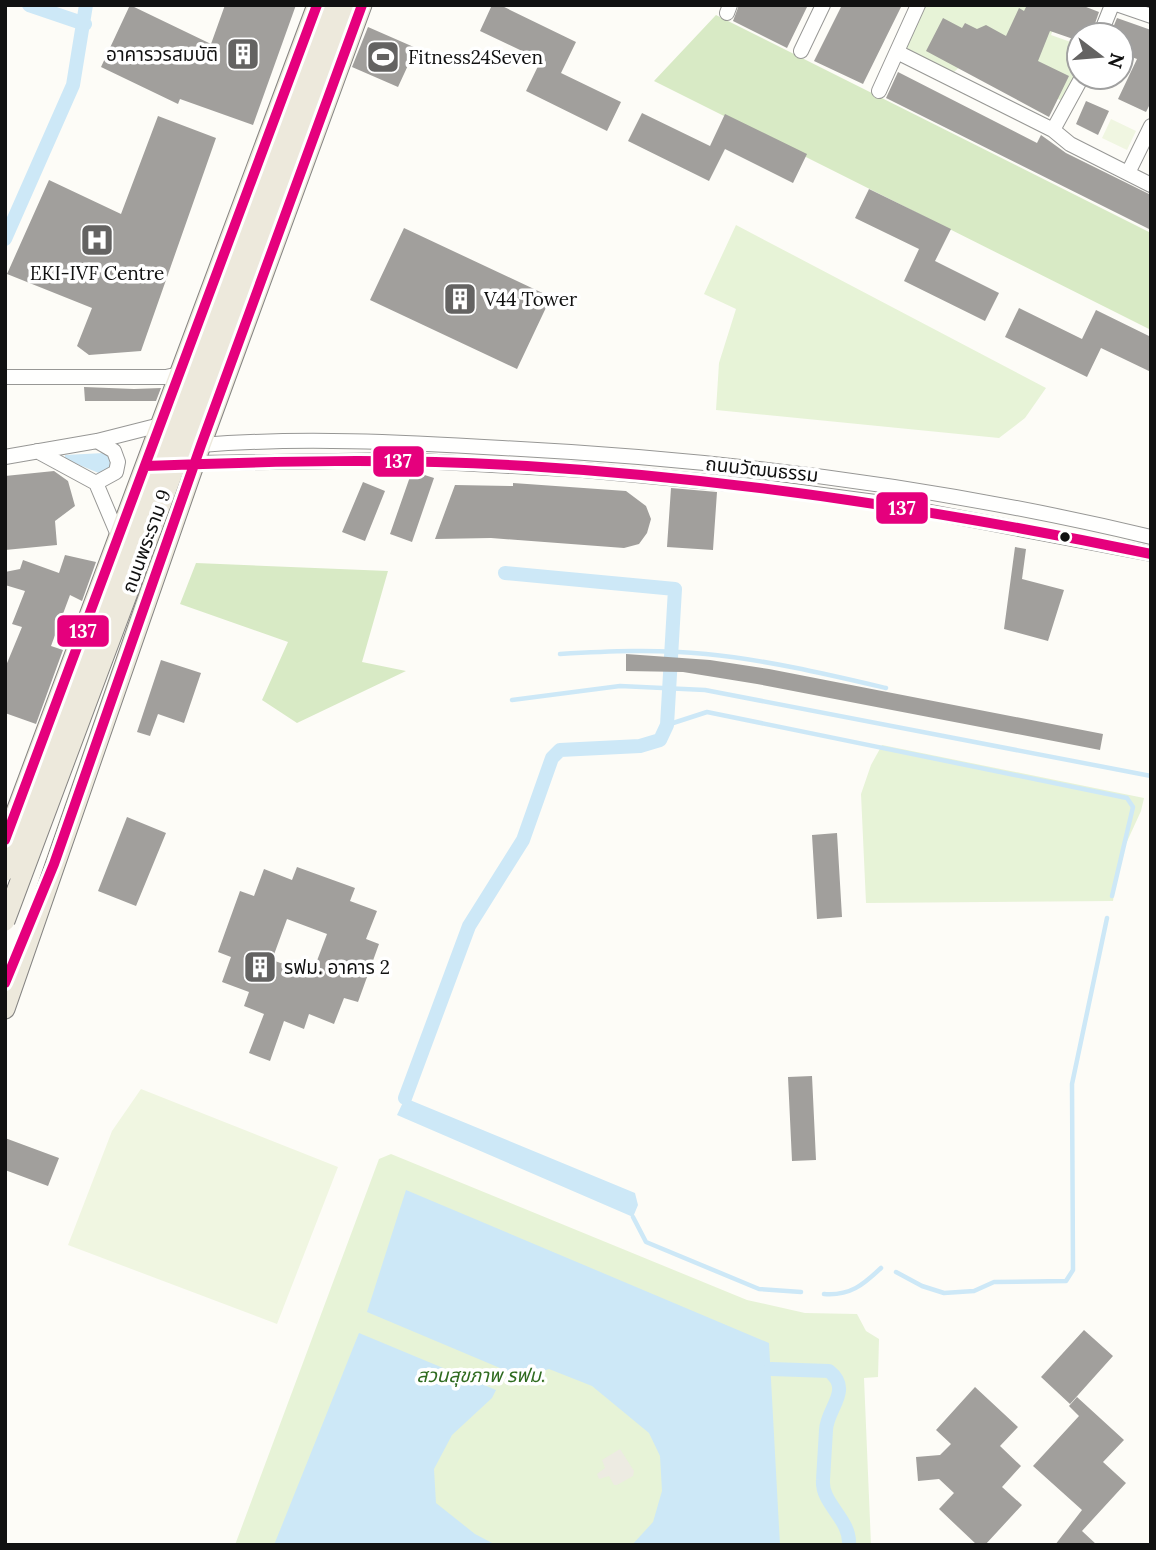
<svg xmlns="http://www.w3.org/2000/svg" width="1156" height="1550" font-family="Lora,'Noto Sans Thai',serif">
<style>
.green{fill:#e7f3d7}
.forest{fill:#d8eac5}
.pitch{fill:#f0f6e1}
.plaza{fill:#edebe2}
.water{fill:#cde8f7}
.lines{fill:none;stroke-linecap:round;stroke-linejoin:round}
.stream{stroke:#cde8f7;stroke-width:4.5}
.canal{stroke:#cde8f7;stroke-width:14}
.building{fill:#a19f9c;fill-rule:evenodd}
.minor-casing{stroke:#979795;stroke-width:16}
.major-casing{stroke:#858482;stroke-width:21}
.minor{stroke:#fffffe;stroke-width:14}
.major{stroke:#ede9dc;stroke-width:19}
.major-bridge-casing{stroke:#858482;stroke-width:21;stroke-linecap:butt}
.major-bridge{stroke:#ede9dc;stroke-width:19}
.bus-1-casing{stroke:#fff;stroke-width:16}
.bus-1{stroke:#e5007d;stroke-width:10}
.bus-dot{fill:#111;stroke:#fff;stroke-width:2.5}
.labels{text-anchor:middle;stroke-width:7;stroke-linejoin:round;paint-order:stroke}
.poi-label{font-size:19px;fill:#111;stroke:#fff;text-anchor:start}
.street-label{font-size:19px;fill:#111;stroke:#fff}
.park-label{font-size:19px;font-style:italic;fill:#2f6b1f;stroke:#fff}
.line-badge{stroke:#fff;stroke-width:2.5}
.badge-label{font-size:19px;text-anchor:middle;font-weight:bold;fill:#fff}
</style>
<rect width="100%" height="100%" fill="#fdfcf7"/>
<path class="green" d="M925,5H1062L1051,35L1079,45V70L1064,102L998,69L990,39L954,72L907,51L905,48Z
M736,225L1046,388L1025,418L999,438L716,410L719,363L736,309L704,294Z
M882,745L1144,798L1141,811L1119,859L1113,901L866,903L861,794L871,765Z
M391,1154L747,1300L805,1313L857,1314L866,1331L879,1339L878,1377L864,1378L871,1545H235L379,1159Z"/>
<path class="forest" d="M716,15L1151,233V330L654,81Z
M196,563L388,571L362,662L406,671L297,723L262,700L288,642L180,604Z"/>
<path class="pitch" d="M1111,119L1136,131L1127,150L1102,138Z
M141,1089L338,1167L277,1324L68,1245L112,1131Z"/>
<path class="plaza" d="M620,1449L634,1471L633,1476L617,1485H614L609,1476L599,1479L597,1474L605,1468L602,1460Z"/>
<path class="water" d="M104,453L113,461L111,468L101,474L65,459V455Z
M405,1098L635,1193L638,1205L633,1217L397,1115Z
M406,1190L769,1343L780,1545H632L653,1522L662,1491L660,1456L649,1433L592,1386L549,1369L521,1377L367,1312Z
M359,1333L496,1390L492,1398L452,1435L434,1469L436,1503L475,1534L496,1545H274Z"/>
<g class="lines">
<path class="stream" d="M560,654C609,651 657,649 706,654C767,660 826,674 886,688
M512,700L620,686L705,690L1151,776
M667,725L707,712L1127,798L1133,807L1112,896
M633,1217L646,1242L759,1289L801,1292
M896,1272L922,1286L944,1293L974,1291L994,1282L1066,1281L1073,1270L1072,1084L1107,918
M824,1294C850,1296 863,1285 881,1268"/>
<path class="canal" d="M29,5L85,24
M5,239L73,85L86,5
M405,1098L469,926L523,840L552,758L560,750L640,746L660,740L667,725L675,589L505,573
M771,1369L829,1371C853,1390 827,1408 826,1430C825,1447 824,1464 823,1480C821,1504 851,1519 849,1545"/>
</g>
<path class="building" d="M130,5L211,44L225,5H296L253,125L180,99L178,104L101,67Z
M492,5H500L576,42L561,73L621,102L607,131L526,91L541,60L480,31Z
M739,5H808L787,48L733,21Z
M842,5H902L863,84L814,61Z
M1027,5H1081L1099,12L1091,35H1079V41L1050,31L1038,61L1069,76L1049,117L926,51L943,18L962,28L965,23L977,29L986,25L1006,36L1019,8L1024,11Z
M1117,18L1151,30V102L1146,112L1118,99L1137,59L1121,53V35H1110Z
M368,27L416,48L398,87L352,67Z
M898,72L1037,143L1041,135L1066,153L1151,195V230L886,98Z
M1086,101L1109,111L1098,135L1076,124Z
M642,113L710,146L725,114L807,154L793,183L725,149L709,181L628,141Z
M158,116L216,138L141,351L89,355L77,346L92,308L7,274L49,180L121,214Z
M869,189L951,229L935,261L999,293L985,321L904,281L919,249L855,218Z
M404,228L551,297L517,369L370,300Z
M1019,308L1082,339L1096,310L1151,337V372L1101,348L1087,377L1005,337Z
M84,387L134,389L161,388L156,401H85Z
M54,471L68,481L75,506L55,521L57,545L5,550V476Z
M412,471L434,478L412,542L390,534Z
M363,482L385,491L365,541L342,532Z
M513,483L626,491L646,506L651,519L647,533L639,544L624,548L491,538L435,539L455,485L513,486Z
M671,488L717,492L713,550L667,547Z
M1015,547L1026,549L1022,579L1064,590L1048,641L1004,629Z
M65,555L96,562L82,601L70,595L51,646L63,650L36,724L5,713V668L22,627L12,624L25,591L5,585V572L20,569L23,560L59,573Z
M626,654L710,660L769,669L1103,734L1100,750L757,684L683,672L626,671Z
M161,660L201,673L184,723L158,714L150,736L137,732Z
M127,817L166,833L136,906L98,891Z
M837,833L842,917L817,919L812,835Z
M297,867L355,888L350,901L377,911L366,939L379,944L358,1002L344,998L334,1024L309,1014L304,1029L284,1021L270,1061L249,1053L264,1014L244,1006L249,992L222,982L231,957L218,952L240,891L254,896L264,869L292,880ZM287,919L327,934L312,974L272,960Z
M812,1076L816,1160L792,1161L788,1077Z
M5,1138L59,1158L48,1186L5,1170Z
M1084,1330L1113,1356L1070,1404L1041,1377Z
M975,1387L1018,1427L1000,1446L1021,1466L1002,1487L1022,1505L985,1545H977L939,1509L954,1493L939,1479L918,1481L916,1457L940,1455L951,1444L936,1430Z
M1077,1397L1124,1440L1103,1462L1126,1483L1082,1531L1097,1545H1055L1082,1510L1033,1466L1079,1416L1069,1406Z"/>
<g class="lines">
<defs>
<path id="minor" d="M1119,5L1151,16
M727,13L730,5
M1100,35L1112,5
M801,51L823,5
M897,52L1053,130L1070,144L1151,185
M879,91L918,5
M1053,130L1082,77
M1128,173L1151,126
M5,377H166L179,374
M201,445C300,437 402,442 502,448C720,459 938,486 1151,537
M37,451L96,483L118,535
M5,457L97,441L160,425
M195,463L403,460L583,470L763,487L883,503L1151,554
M96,483L116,472L118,462L114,451L97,441"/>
<path id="major" d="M5,841L317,5
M5,1009L201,445L362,5"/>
</defs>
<use href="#minor" class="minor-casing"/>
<use href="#major" class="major-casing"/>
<use href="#minor" class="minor"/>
<use href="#major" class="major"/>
<defs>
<path id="major-bridge" d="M5,871L331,5
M5,921L348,5"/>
</defs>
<use href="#major-bridge" class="major-bridge-casing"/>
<use href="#major-bridge" class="major-bridge"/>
<defs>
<path id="bus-1" d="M145,466C272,461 399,458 527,466C737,479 944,511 1151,554
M5,840L317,5
M5,983L54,864L201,445L362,5"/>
</defs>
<use href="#bus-1" class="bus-1-casing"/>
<use href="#bus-1" class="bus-1"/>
</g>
<defs>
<symbol id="building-square" viewBox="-11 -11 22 22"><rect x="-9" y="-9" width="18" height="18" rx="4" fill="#646362" stroke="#fff"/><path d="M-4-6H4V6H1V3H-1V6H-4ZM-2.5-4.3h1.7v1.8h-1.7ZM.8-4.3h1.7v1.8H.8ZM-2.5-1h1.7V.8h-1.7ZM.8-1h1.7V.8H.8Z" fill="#fff"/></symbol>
<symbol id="stadium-square" viewBox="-11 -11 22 22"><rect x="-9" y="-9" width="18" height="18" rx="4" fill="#646362" stroke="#fff"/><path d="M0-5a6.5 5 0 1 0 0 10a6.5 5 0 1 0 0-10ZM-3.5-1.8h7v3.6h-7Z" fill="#fff"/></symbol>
<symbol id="hospital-square" viewBox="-11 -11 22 22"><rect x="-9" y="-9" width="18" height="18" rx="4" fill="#646362" stroke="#fff"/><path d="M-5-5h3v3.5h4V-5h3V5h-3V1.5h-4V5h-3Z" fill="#fff"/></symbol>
</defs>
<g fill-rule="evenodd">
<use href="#building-square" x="224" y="35" width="38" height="38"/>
<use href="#stadium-square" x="364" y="38" width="38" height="38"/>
<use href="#hospital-square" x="78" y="221" width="38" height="38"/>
<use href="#building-square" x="441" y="280" width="38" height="38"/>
<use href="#building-square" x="241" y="948" width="38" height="38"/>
</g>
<circle class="bus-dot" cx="1065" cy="537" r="6"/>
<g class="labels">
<g class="poi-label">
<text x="218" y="61" text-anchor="end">อาคารวรสมบัติ</text>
<text x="408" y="64">Fitness24Seven</text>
<text x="97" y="280" text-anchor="middle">EKI-IVF Centre</text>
<text x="484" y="306">V44 Tower</text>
<text x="284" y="974">รฟม. อาคาร 2</text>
</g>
<g class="street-label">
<text transform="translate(762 469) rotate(6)" y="7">ถนนวัฒนธรรม</text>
<text transform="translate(146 541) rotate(-70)" y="7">ถนนพระราม 9</text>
</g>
<g class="park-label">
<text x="481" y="1382">สวนสุขภาพ รฟม.</text>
</g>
</g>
<g class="line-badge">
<rect x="372" y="445" width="53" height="33" rx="7" fill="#e5007d"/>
<rect x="875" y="491" width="54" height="34" rx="7" fill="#e5007d"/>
<rect x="56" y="614" width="54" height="34" rx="7" fill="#e5007d"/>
</g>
<g class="badge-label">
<text x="398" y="468">137</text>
<text x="902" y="515">137</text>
<text x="83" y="638">137</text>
</g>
<rect width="1156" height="1550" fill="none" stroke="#111111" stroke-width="14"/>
<g transform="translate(1100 56) rotate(106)"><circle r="33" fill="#ffffff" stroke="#a0a0a0" stroke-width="2"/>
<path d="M0-5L12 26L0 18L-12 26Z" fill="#646362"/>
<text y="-10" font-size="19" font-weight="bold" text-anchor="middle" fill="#111111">N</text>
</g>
</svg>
